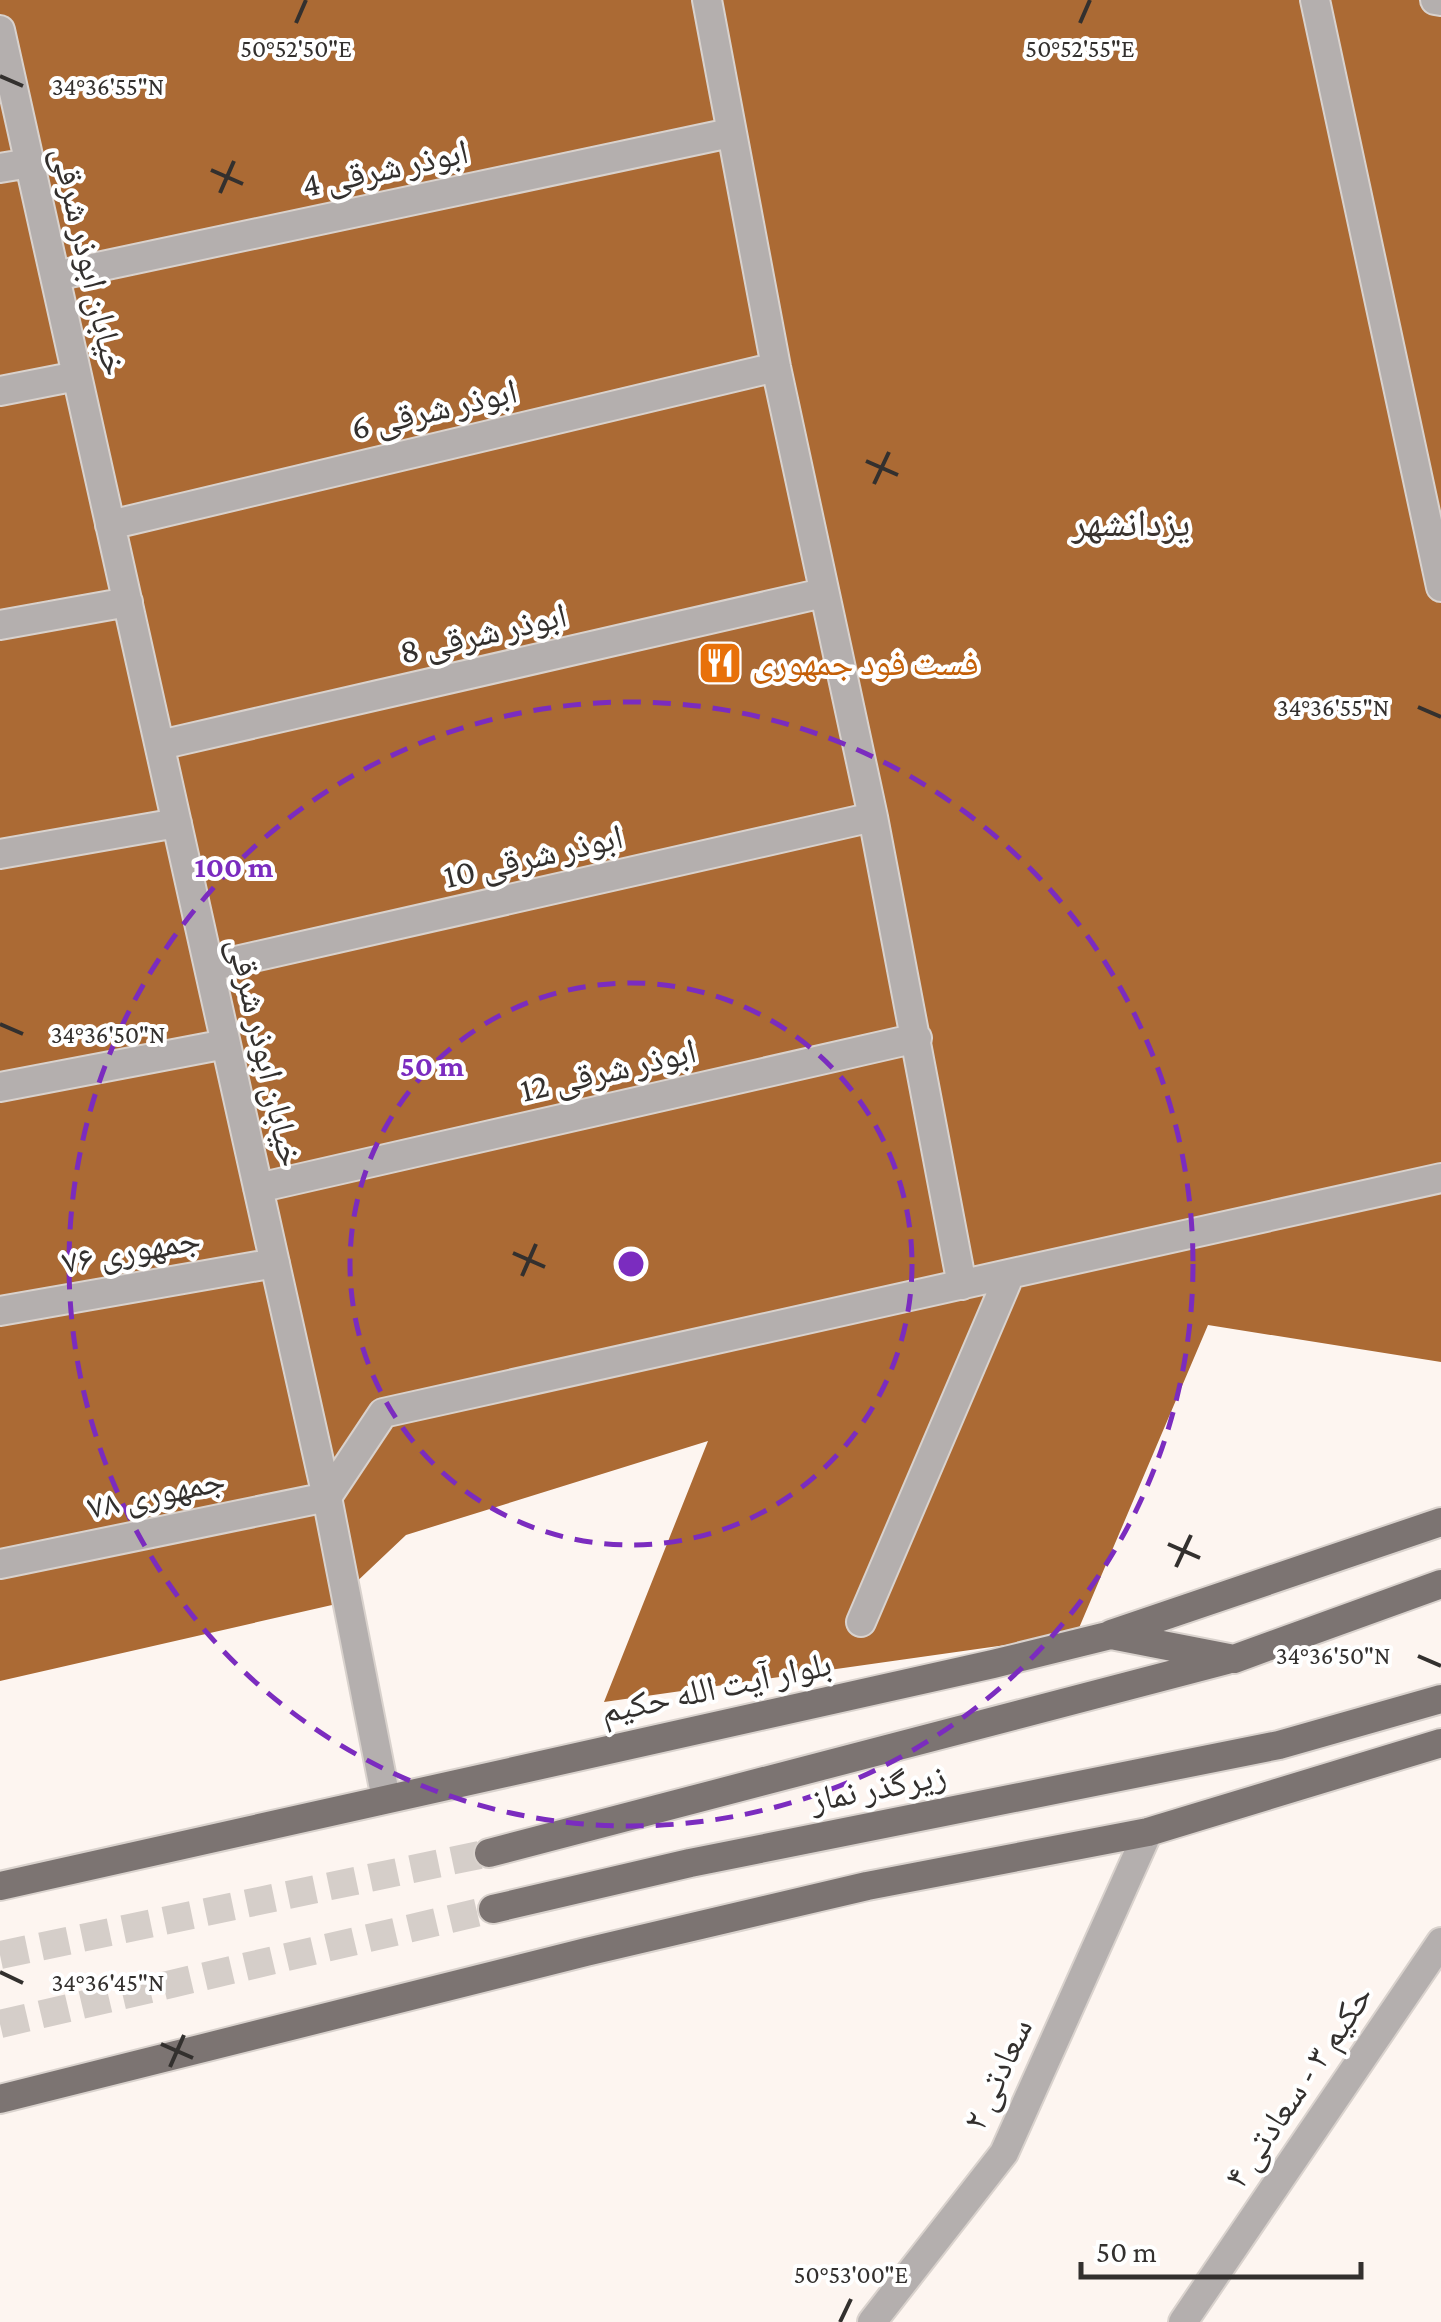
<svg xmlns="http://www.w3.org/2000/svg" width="1441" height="2322" font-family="'Crimson Pro','Noto Naskh Arabic',serif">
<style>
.building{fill:#ab6a34}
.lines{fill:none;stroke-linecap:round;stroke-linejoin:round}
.primary-tunnel{stroke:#d5cec9;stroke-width:28;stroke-dasharray:28 14;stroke-linecap:butt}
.minor-casing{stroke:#d9d2cd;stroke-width:32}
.primary-casing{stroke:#d9d2cd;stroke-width:32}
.minor{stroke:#b4afae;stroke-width:28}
.primary{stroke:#7c7472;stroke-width:28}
.ticks{fill:none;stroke:#33302e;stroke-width:4}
.ring{fill:none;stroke:#7b2cbf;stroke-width:5;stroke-dasharray:18 12}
.labels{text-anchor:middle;stroke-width:8;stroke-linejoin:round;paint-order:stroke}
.street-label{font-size:35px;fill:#33302e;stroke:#fff}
.food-label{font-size:35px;fill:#c56008;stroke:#fff;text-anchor:start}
.neighbourhood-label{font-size:38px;fill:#3a3430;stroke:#fff}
.ticks-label{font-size:25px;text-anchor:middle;fill:#33302e;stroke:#fff;stroke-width:8;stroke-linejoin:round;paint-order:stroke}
.centre{fill:#7b2cbf;stroke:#fff;stroke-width:5}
.ring-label{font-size:30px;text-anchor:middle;font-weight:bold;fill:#7b2cbf;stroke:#fff;stroke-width:8;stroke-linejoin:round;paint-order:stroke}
</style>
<rect width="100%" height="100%" fill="#fdf5f0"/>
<path class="building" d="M0,0H1441V1362L1208,1325L1076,1635L604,1702L708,1441L406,1535L332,1605L0,1681Z"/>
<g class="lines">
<path class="primary-tunnel" d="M0,1955L489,1853
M0,2024L493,1909"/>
<defs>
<path id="minor" d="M707,0L776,367L873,817L962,1285
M1315,0L1441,587
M1435,0L1441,1
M0,30L327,1497L386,1799
M0,168L30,163
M55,276L730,133
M0,391L77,376
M110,525L776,367
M0,625L128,602
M160,745L823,593
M0,854L177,823
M209,967L873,817
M0,1087L226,1044
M258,1188L917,1038
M0,1311L275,1263
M327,1497L383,1413L1441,1178
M0,1564L327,1497
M861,1622L1010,1274
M872,2322L1004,2153L1148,1832
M1183,2322L1441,1942"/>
<path id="primary" d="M1111,1634L1441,1522
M489,1853L1227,1660
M0,1886L993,1664L1111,1635L1234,1659L1441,1584
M493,1909L690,1863L1279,1745L1441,1699
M0,2099L586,1952L867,1886L1148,1832L1441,1743"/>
</defs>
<use href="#minor" class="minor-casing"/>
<use href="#primary" class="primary-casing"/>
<use href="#minor" class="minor"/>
<use href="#primary" class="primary"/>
</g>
<path class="ticks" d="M296,23L306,0M1080,23L1090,0M0,76L23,86M211,170L243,184M220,193L234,161M866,461L898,475M874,484L889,452M1418,707L1441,717M0,1024L23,1034M513,1253L545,1267M522,1276L536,1244M1168,1544L1200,1558M1176,1567L1191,1535M1418,1656L1441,1666M0,1972L23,1983M161,2044L193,2058M170,2067L184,2035M840,2322L851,2299"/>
<g class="ring">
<circle cx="631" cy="1264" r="281"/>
<circle cx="631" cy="1264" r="562"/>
</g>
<defs>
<symbol id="restaurant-square" viewBox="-11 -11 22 22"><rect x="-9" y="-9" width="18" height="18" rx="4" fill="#e8710a" stroke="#fff"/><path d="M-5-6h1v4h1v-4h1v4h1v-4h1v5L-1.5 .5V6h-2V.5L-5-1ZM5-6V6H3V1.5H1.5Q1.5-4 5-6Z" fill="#fff"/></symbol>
</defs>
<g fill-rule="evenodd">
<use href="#restaurant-square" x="695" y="638" width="50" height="50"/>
</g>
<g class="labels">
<g class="street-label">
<text transform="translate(385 168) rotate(-12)" y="12">ابوذر شرقی 4</text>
<text transform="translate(90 261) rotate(77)" y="12">خیابان ابوذر شرقی</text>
<text transform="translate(434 409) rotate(-13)" y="12">ابوذر شرقی 6</text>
<text transform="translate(483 633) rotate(-13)" y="12">ابوذر شرقی 8</text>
<text transform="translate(533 856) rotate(-13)" y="12">ابوذر شرقی 10</text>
<text transform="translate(266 1052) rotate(77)" y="12">خیابان ابوذر شرقی</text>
<text transform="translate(608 1070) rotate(-13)" y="12">ابوذر شرقی 12</text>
<text transform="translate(131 1250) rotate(-10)" y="12">جمهوری ۷۶</text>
<text transform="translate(156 1493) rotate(-12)" y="12">جمهوری ۷۸</text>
<text transform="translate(716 1687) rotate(-12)" y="12">بلوار آیت الله حکیم</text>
<text transform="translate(878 1787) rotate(-11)" y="12">زیرگذر نماز</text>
<text transform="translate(997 2074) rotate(-65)" y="12">سعادتی ۲</text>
<text transform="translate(1298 2086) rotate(-56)" y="12">حکیم ۳ - سعادتی ۴</text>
</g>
<g class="food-label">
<text x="752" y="675">فست فود جمهوری</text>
</g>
<g class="neighbourhood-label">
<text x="1131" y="536">یزدانشهر</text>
</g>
</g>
<g class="ticks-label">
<text x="296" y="57">50°52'50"E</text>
<text x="1080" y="57">50°52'55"E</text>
<text x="108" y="95">34°36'55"N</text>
<text x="1333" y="716">34°36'55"N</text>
<text x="108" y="1043">34°36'50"N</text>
<text x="1333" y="1664">34°36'50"N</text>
<text x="108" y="1991">34°36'45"N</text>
<text x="851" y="2283">50°53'00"E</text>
</g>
<circle cx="631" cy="1264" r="15" class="centre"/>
<g class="ring-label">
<text x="234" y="877">100 m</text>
<text x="432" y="1076">50 m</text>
</g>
<path d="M1081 2262v15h280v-15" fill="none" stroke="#33302e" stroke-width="5"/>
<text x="1096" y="2262" font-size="30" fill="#33302e" stroke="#ffffff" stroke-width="8" paint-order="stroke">50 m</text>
</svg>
